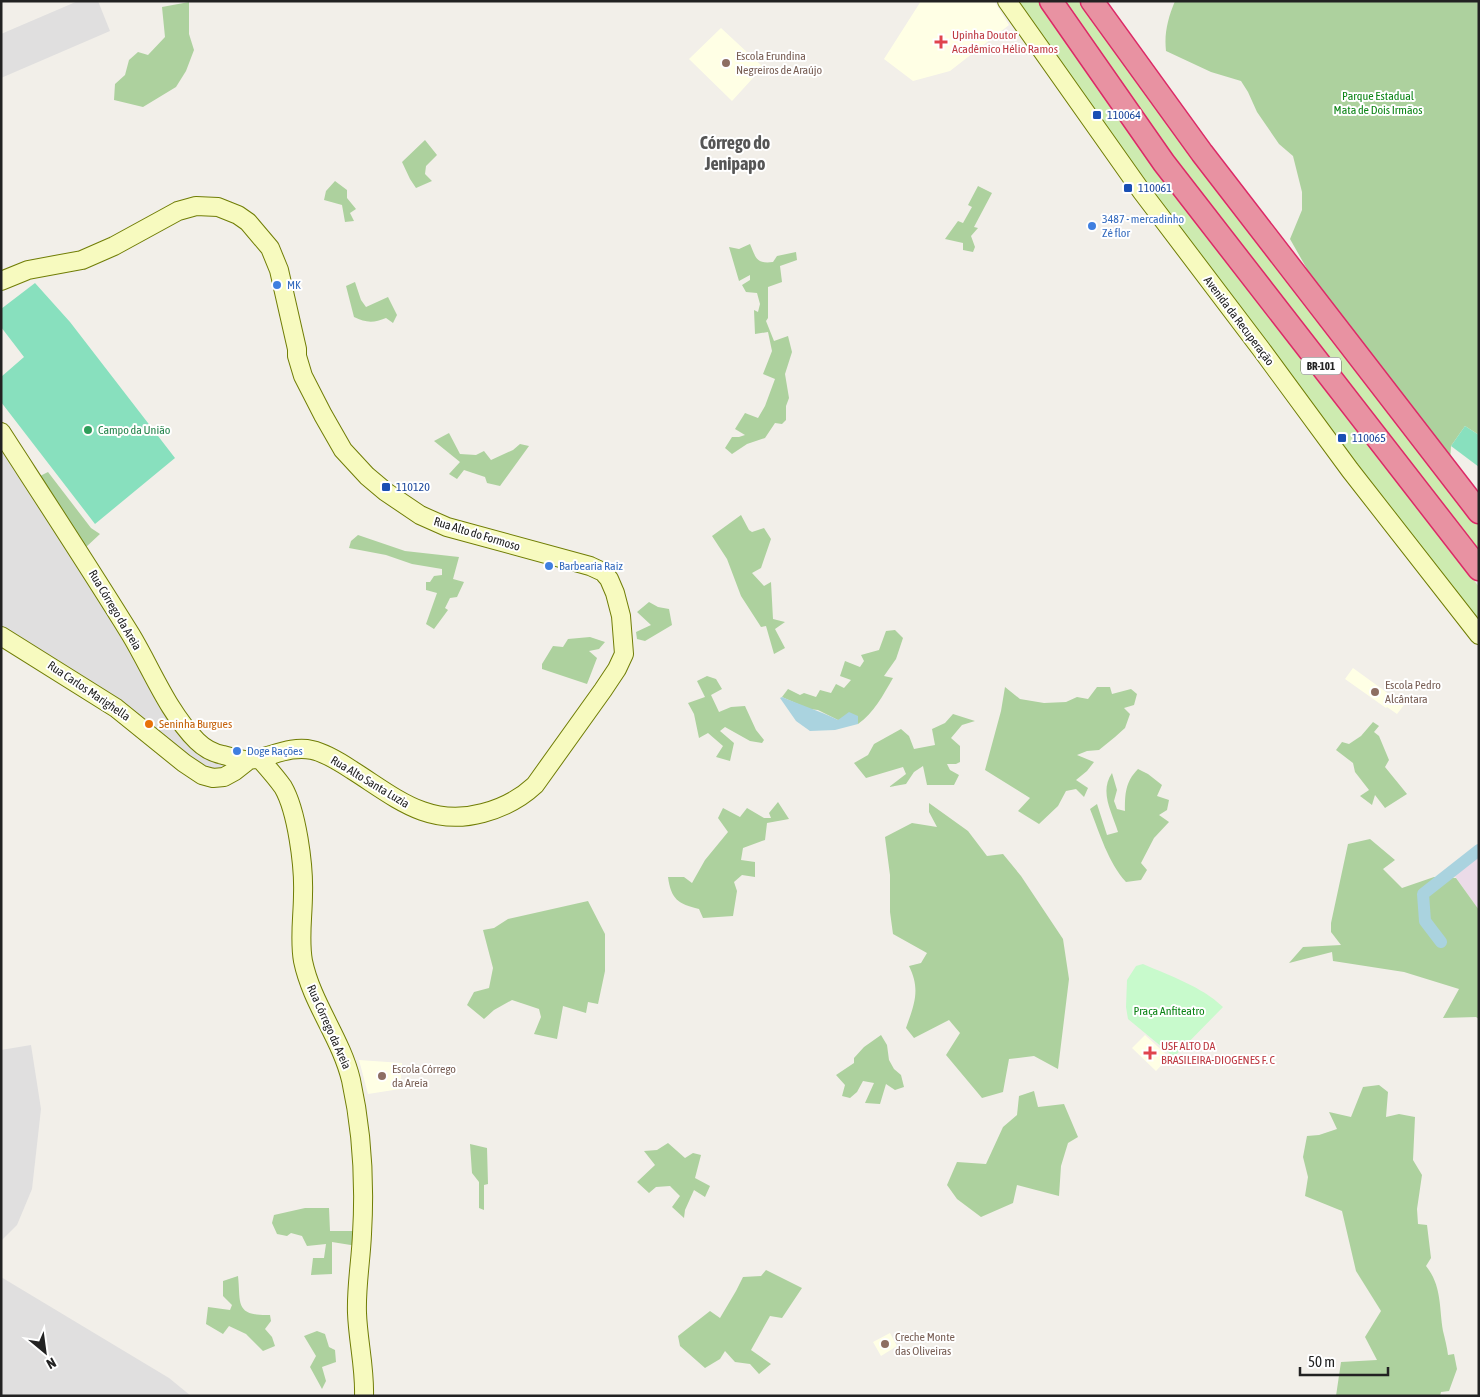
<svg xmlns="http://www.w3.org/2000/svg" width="1480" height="1397" font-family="'Asap Condensed',sans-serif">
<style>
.residential{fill:#e0dfdf}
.industrial{fill:#ebdbe8}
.education{fill:#ffffe5}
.grass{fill:#cdebb0}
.forest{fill:#add19e}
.park{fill:#c8facc}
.pitch{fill:#88e0be}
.water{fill:#aad3df}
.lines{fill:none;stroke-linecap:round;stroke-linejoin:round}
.canal{stroke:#aad3df;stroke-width:12}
.secondary-casing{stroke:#707d05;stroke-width:20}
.highway-casing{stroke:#dc2a67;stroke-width:25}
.secondary{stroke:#f7fabf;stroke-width:18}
.highway{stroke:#e892a2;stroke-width:22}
.health-dot{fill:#e0444e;stroke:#fff;stroke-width:2}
.education-dot{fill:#8d6e63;stroke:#fff;stroke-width:2}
.transit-dot{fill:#1a4fb4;stroke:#fff;stroke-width:2}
.shop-dot{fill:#3f7fe0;stroke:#fff;stroke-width:2}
.leisure-dot{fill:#2e9e5b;stroke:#fff;stroke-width:2}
.food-dot{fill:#e8710a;stroke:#fff;stroke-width:2}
.labels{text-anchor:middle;stroke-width:4;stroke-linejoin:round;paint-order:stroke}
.shield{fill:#fff;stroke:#646464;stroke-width:1}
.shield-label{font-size:11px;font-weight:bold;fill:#222}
.health-label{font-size:12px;fill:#be3a42;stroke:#fff;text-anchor:start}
.education-label{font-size:12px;fill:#785e54;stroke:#fff;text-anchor:start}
.park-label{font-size:12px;fill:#0c8416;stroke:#fff}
.transit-label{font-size:12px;fill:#164399;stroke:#fff;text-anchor:start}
.shop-label{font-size:12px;fill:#366cbe;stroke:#fff;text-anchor:start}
.street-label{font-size:12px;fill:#222;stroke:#fff}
.leisure-label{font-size:12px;fill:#27864d;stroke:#fff;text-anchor:start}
.food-label{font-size:12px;fill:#c56008;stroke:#fff;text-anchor:start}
.district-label{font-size:18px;font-weight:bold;fill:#555;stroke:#fff}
</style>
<rect width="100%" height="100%" fill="#f2efe9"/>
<path class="residential" d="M78,1H98L110,31L1,78V34Z
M1,432L203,746L245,763L221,776L195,768L1,638Z
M31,1045L41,1109L32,1189L17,1225L1,1241V1050Z
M1,1277L169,1378L191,1396H1Z"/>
<path class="industrial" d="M1479,852V910L1452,872Z"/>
<path class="education" d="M921,1H994L1009,25L950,71L913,81L884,59Z
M721,28L763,67L732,101L689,59Z
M1353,668L1404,705L1397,714L1387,707L1386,708L1345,679Z
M1145,1035L1169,1057L1156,1071L1132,1048Z
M359,1060L402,1063L400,1089L368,1094Z
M890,1333L897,1346L881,1356L873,1342Z"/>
<path class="grass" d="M1016,1H1041L1479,587V624L1187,244Z
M1059,1H1083L1466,506L1479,523V559L1158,144Z"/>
<path class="forest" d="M1175,1H1479V435L1465,426L1451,446L1450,462L1311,276L1290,239L1302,210V192L1293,156L1279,144L1257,112L1248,92L1241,81L1211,72L1166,51C1164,33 1168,18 1175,1Z
M189,2V34L194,50L186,71L176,87L143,107L114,100L115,84L125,75L129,60L138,52L148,55L165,37L162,7Z
M425,140L437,155L426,166L425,174L432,181L416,188L410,179L402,162Z
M335,181L347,190V198L356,209L350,213L354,221L345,222L342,205L324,200L326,191Z
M978,186L992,193L974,227L978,228L971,236L975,247L973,252L963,250V243L945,239L958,221L963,223L972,207L968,205Z
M750,244C756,258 756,264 773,262L777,256L796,252L797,260L780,266L782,282L768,287V318L766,321L774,341L788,336L792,352L785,374L789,398L786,406V420L782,424L775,423L765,438L747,444L732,454L725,448L732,437H739L745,435L735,429L745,413L758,418L765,406L775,379L763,374L772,351L768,332L755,334L754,310L758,312L760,304L757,293L746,292L742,285L750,280V275L739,281L729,247L739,249Z
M355,282L361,300L366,307L388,297L397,315L393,323L386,318C374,323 366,323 354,317L346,286Z
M449,433L460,454L476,455L484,451L491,460L513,450L520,444L529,446L500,486L487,483L485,477L464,470L457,479L449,474L460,462L434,441Z
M48,472L91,528L100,534L85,548L40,476Z
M741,515L749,530L752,532L764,528L771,539L761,568L752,573L764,586L771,582L773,619L785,622L775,629L785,648L774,654L766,626L761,627L741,596L727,559L712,536Z
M358,535L405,551L459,557L453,579L464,582L457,597L450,598L445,608L448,610L434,629L426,624L437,593L426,590V582H430L434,576L442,575V569L412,564L386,555L349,548L351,541Z
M649,602L658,607L669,609L672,625L645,641L637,639L636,632L651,625L637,612Z
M895,630L903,638L896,659L884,676L893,678C883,695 874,713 858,724V716L838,720L818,710L809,709L782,697L788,689L800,695L804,693L816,697L820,690L831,693L836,684L844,688L851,680L840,676L845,661L860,667L864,661L861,655L879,650L886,631Z
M590,637L605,642L599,649L589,651L597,658L587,684L542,669V664L553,646L563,647L568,639Z
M707,676L716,679L722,689L711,695L719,712L731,707L745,706L756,730L764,740L762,743L750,741L725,727L720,731L734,743L730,761L716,757L723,746L708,733L699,738L694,714L688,703L705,697L697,681Z
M1005,687L1020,699L1044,703L1066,702L1077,697L1088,699L1097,687H1110L1112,694L1131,689L1137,694L1134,705L1124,708L1130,714L1125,728L1115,737L1099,750L1087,751L1077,755L1094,762L1087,771L1076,780L1088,788L1084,797L1076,789L1066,791L1058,806L1039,824L1018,811L1030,798L985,770L1001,711Z
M953,714L975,721L962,725L951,738L960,746V762L956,764H947L950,770L959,775L954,785H927L923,766L914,772L906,784L889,787L906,774L903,767L866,778L854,763L868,755L874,744L901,729L909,736L914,749L935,745L932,729L945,723Z
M1373,722L1379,726L1374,732L1379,736L1389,760L1385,767L1407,794L1385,808L1375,795L1372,805L1360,796L1369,790L1355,772L1353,763L1336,750L1342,742L1349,744L1361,736Z
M1138,769L1148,774L1162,785L1157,796L1169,800L1167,810L1159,815L1169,822L1154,838L1141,863L1147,870L1141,880L1126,882C1108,862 1100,834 1090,809L1097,804L1107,835L1118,832C1112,812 1099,792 1112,773L1117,790L1114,801L1117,809L1125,811C1125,795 1125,782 1138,769Z
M778,802L789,819L767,823L765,840L743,848L741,860L755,862V877L742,875L734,882L737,891L733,916L703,918L699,909C678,904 671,899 668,877H684L692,883L705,860L728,832L718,818L723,808L740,817L747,808L764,818H771L769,813Z
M929,803L968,831L987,856L1003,854L1021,876L1063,939L1069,979L1058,1069L1034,1056L1009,1059L1003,1092L982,1098L946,1055L960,1033L949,1020L914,1038L906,1028C914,1005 921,990 909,966L921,963L927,953L893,934L890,912V875L885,837L912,823L937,827L929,812Z
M1370,839L1395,860L1383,869L1402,888L1434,877L1456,878L1479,910V1019L1476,1017L1443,1018L1459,989L1404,972L1333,961L1332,952L1289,963L1303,947L1341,945L1331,932V923L1348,844Z
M588,901L605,934V971L598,1004L588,1002L586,1013L563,1006L557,1039L534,1034L541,1017L539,1009L512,1000L494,1010L484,1019L467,1005L474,992L489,988L493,968L483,930L494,928L508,919Z
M881,1035L887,1045L889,1060L894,1069L901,1075L904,1087L895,1090L886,1084L880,1104L865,1103L874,1083L863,1081L857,1092L850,1098L842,1096L845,1085L836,1075L854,1063V1058L864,1047Z
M1379,1085L1388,1092L1386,1117L1399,1114L1415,1117L1413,1160L1422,1175L1417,1209L1418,1224L1427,1225L1431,1258L1426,1266C1442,1286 1439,1307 1443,1331C1445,1339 1447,1347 1448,1355L1454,1354L1457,1369L1449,1391L1441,1392L1440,1396H1336L1341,1362L1377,1360L1365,1337L1381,1311L1356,1271L1342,1211L1305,1196L1308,1177L1303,1157L1307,1136L1319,1135L1337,1129L1329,1112L1351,1117L1363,1087Z
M1034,1091L1038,1107L1064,1104L1078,1137L1068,1143L1061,1166L1059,1196L1017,1185L1013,1203L981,1217L957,1199L947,1185L957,1162L986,1164L1003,1127L1017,1115L1019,1096Z
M668,1143L685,1158L693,1153L701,1155L695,1178L710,1186L705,1197L694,1190L685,1210L684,1218L672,1207L680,1196L670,1186L656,1187L649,1193L637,1182L655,1165L644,1151L657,1150Z
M470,1144L487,1148L488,1184L484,1185V1210L479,1208V1182L472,1173Z
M305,1208H329L330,1231H357V1246L332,1242V1274L311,1275L313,1258H324L326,1244L307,1246L302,1236L291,1233L287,1236L277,1234L272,1223L274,1215Z
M766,1270L802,1288L782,1318L770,1316L751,1350L771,1364L759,1374L750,1364L735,1362L725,1351L720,1359L705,1368L680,1346L678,1336L710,1311L720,1318L736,1291L743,1277L761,1276Z
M238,1276C241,1303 234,1316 270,1315L271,1321L265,1329L272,1337L275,1346L263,1351L246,1334L229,1326L223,1334L206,1324L208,1307L230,1310L232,1305L223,1296V1281Z
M317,1331L325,1334L329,1347L335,1350L336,1362L322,1367L326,1381L322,1389L310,1367L316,1356L304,1336Z"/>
<path class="park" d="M1143,964C1170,976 1201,986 1223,1007L1174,1057L1128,1019L1126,1007L1127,980L1136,966Z"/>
<path class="pitch" d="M35,283L70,322L175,458L95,524L1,402V377L24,357L1,327V309Z
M1465,426L1479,435V467L1451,446Z"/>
<path class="water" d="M782,697C801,705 820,711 838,720L849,712L858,716V724L835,730L810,731L796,721L780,698Z"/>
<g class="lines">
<path class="canal" d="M1441,942L1425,921L1423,894L1479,850"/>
<defs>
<path id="secondary" d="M1007,1L1142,192L1261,349L1350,470L1479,635
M1,281L28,270L82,260L114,246L178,211L196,206L218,207L238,215L248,222L270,248L279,270L297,349V356L303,376L323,415L343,450L367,476L386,492L420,515L447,527L590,566L603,572L609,579L615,593L621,616L624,654L617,669L603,690L535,785C520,799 502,808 483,813C428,828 395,797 352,770C340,762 326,753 312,750C290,745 269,758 249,760C241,761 231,757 223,755C213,753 204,748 197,741C168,712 152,670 131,635C89,567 45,500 1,432
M1,636L116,708L184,763L202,775L213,778L224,777L235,771L249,760
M259,758C267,767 276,777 283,787C297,811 304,866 303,894C303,916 299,939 303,961C312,1004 341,1038 351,1080C362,1130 365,1183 362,1234C361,1260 356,1287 357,1313C358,1341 365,1368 364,1396"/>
<path id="highway" d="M1051,1L1164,163L1479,569
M1092,1L1202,153L1479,512"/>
</defs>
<use href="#secondary" class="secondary-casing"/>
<use href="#highway" class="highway-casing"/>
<use href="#secondary" class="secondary"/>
<use href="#highway" class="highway"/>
</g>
<g class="health-dot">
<path d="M938.5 34.5h5v5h5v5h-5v5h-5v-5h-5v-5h5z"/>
<path d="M1147.5 1045.5h5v5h5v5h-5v5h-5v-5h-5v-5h5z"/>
</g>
<g class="education-dot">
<circle cx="726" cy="63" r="5"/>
<circle cx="1375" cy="692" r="5"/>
<circle cx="382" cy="1076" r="5"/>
<circle cx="885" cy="1344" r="5"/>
</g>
<g class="transit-dot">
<rect x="1092" y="110" width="10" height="10" rx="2.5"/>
<rect x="1123" y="183" width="10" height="10" rx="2.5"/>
<rect x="1337" y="433" width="10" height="10" rx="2.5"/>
<rect x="381" y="482" width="10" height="10" rx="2.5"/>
</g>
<g class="shop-dot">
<circle cx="1092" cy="226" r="5"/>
<circle cx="277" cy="285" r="5"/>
<circle cx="549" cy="566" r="5"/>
<circle cx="237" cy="751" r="5"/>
</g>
<circle class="leisure-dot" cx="88" cy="430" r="5"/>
<circle class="food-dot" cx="149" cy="724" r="5"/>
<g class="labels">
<rect class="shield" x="1301" y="357.5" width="40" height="17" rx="4"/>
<g class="shield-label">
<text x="1321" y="370">BR-101</text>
</g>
<g class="health-label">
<text x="952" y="39">Upinha Doutor<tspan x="952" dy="14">Acadêmico Hélio Ramos</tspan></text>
<text x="1161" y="1050">USF ALTO DA<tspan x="1161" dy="14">BRASILEIRA-DIOGENES F. C</tspan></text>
</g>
<g class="education-label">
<text x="736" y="60">Escola Erundina<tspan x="736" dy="14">Negreiros de Araújo</tspan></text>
<text x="1385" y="689">Escola Pedro<tspan x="1385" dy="14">Alcântara</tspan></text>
<text x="392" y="1073">Escola Córrego<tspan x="392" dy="14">da Areia</tspan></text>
<text x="895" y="1341">Creche Monte<tspan x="895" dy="14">das Oliveiras</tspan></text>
</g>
<g class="park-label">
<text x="1378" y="100">Parque Estadual<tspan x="1378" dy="14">Mata de Dois Irmãos</tspan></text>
<text x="1169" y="1015">Praça Anfiteatro</text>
</g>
<g class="transit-label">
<text x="1107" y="119">110064</text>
<text x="1138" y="192">110061</text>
<text x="1352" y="442">110065</text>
<text x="396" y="491">110120</text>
</g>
<g class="shop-label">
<text x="1102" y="223">3487 - mercadinho<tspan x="1102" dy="14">Zé flor</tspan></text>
<text x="287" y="289">MK</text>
<text x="559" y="570">Barbearia Raiz</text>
<text x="247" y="755">Doge Rações</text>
</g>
<g class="street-label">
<text transform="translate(1239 321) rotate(53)" y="4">Avenida da Recuperação</text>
<text transform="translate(477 534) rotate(17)" y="4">Rua Alto do Formoso</text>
<text transform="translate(115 610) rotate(59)" y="4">Rua Córrego da Areia</text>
<text transform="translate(89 691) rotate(34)" y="4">Rua Carlos Marighella</text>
<text transform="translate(370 782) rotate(31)" y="4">Rua Alto Santa Luzia</text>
<text transform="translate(329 1027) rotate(66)" y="4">Rua Córrego da Areia</text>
</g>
<g class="leisure-label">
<text x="98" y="434">Campo da União</text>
</g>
<g class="food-label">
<text x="159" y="728">Seninha Burgues</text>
</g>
<g class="district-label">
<text x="735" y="149">Córrego do<tspan x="735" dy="21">Jenipapo</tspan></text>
</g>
</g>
<rect width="1480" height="1397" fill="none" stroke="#222222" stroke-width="5"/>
<g transform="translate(45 1352) rotate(151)" stroke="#ffffff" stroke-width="4" paint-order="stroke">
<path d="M0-4L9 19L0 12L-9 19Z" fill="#222222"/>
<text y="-8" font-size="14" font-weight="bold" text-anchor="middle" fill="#222222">N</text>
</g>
<path d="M1300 1367v8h88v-8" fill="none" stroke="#222222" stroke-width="2.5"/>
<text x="1308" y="1367" font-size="15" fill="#222222" stroke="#ffffff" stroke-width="4" paint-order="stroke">50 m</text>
</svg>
